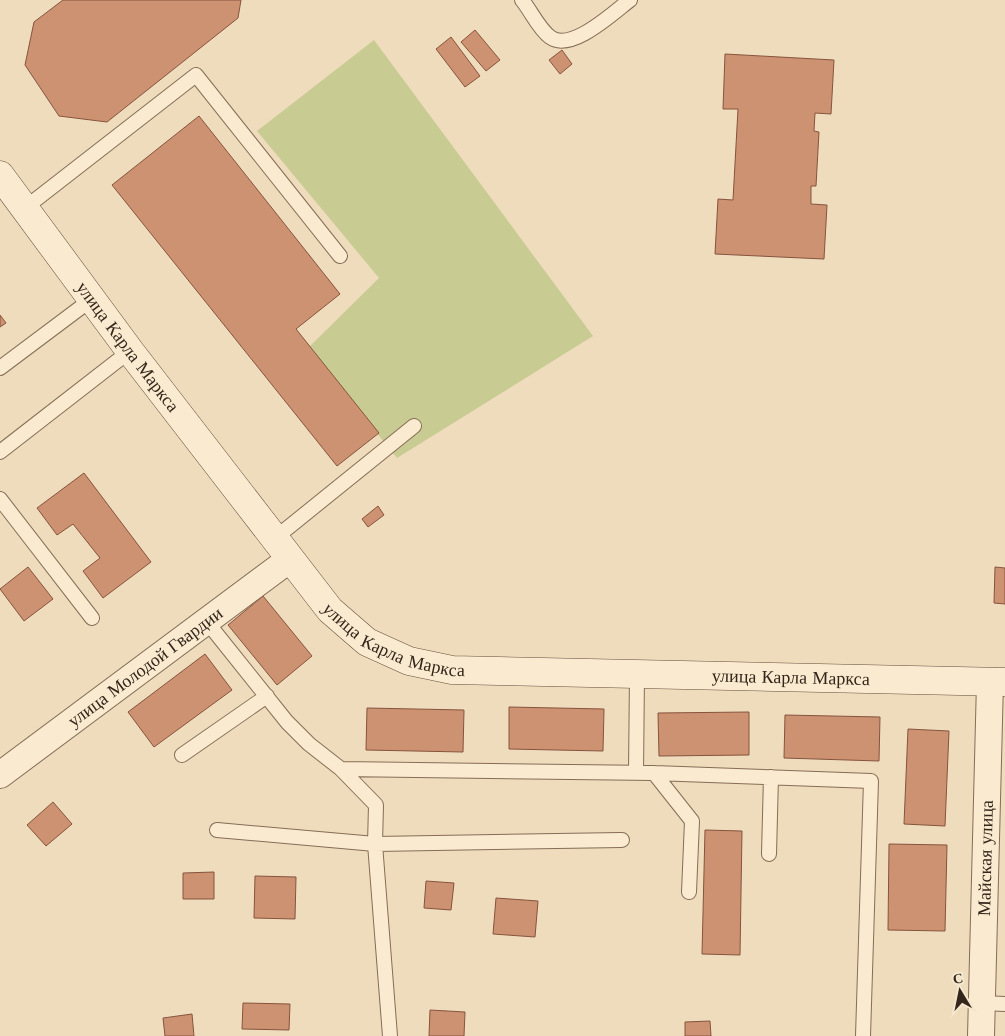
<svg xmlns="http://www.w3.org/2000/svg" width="1005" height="1036" font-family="'Libre Baskerville',serif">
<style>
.green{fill:#c9cc92}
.building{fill:#cd9272;stroke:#86543c}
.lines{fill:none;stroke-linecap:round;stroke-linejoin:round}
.lane-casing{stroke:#866d56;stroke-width:16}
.street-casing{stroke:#866d56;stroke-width:28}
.secondary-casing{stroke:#684e3a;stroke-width:29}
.lane{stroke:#f9ead0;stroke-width:14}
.street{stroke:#f9ead0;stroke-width:26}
.secondary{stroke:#f9ead0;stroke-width:28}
.labels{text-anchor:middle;stroke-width:4;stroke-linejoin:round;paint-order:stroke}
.street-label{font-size:18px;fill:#35261b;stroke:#f5e7cd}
</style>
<rect width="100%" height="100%" fill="#eedcbd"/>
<path class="green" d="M374,40L593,336L397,458L308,348L379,278L257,131Z"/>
<path class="building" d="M63,0H241L238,18L107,122L59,116L25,65L34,22Z
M475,30L500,60L486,71L461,42Z
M451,37L480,76L465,87L436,49Z
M562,50L572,64L560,74L549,60Z
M725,54L834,60L831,114L815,113L814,131L819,132L816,186H811V204L827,205L824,259L715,254L718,199L733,200L738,109H723Z
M199,116L340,294L296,329L379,433L337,466L112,185Z
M0,315L6,323L0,327Z
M84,473L151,562L103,598L83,571L100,558L73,524L57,535L37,508Z
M378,506L384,515L368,527L362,519Z
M28,567L53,599L24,621L0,589Z
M995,567L1005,568V604L994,603Z
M263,596L312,656L277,685L228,625Z
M205,654L232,690L154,747L128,712Z
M509,707L604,709L603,751L509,749Z
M367,708L464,710L463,752L366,750Z
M749,712V755L659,756L658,713Z
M785,715L880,717L879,761L784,758Z
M908,729L949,731L945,826L904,824Z
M53,802L72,824L46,846L27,825Z
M705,830L742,831L740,955L702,954Z
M889,844L947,845L945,931L888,930Z
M214,872V899H183V873Z
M255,876L296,877L295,919L254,918Z
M426,881L454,883L451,910L424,908Z
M496,898L538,901L535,937L493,934Z
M243,1003L290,1004L289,1030L242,1029Z
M430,1010L465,1012L464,1036H429Z
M192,1014L194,1036H165L163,1018Z
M710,1021L711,1036H685V1022Z"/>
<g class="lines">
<defs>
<path id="lane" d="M522,0C531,11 539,29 550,37C571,53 614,12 630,0
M25,208L196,75L340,256
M0,368L92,299
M0,452L130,351
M0,499L92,618
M274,539L414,426
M207,622L287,722L309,744L341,769L654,773L871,781L863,1036
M182,755L267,696
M341,769L376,805L375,844L390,1036
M636,773L637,674
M654,773L692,821L689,892
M217,830L375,844L622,840
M769,854L771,777
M982,1003L1005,1004"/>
<g id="street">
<path id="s1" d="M0,775L290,559"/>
<path id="s2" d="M981,1036L990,682"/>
</g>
<g id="secondary">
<path id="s3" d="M0,175L130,351L330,610L367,642L409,661L452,670L1005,682"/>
</g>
</defs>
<use href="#lane" class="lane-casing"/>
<use href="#street" class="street-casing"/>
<use href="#secondary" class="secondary-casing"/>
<use href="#lane" class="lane"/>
<use href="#street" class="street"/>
<use href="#secondary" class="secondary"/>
</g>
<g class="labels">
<g class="street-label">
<text dy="6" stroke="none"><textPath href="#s3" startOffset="214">улица Карла Маркса</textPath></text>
<text dy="6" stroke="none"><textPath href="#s3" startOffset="619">улица Карла Маркса</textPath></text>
<text dy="6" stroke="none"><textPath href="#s1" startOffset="181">улица Молодой Гвардии</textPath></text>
<text dy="6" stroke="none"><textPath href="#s3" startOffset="1024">улица Карла Маркса</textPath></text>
<text dy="6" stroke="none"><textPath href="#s2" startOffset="178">Майская улица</textPath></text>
</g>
</g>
<g transform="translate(960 991) rotate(350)" stroke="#f5e7cd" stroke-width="4" paint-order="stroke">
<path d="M0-4L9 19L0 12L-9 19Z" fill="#35261b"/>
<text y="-8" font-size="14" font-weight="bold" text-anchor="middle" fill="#35261b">С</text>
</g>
</svg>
